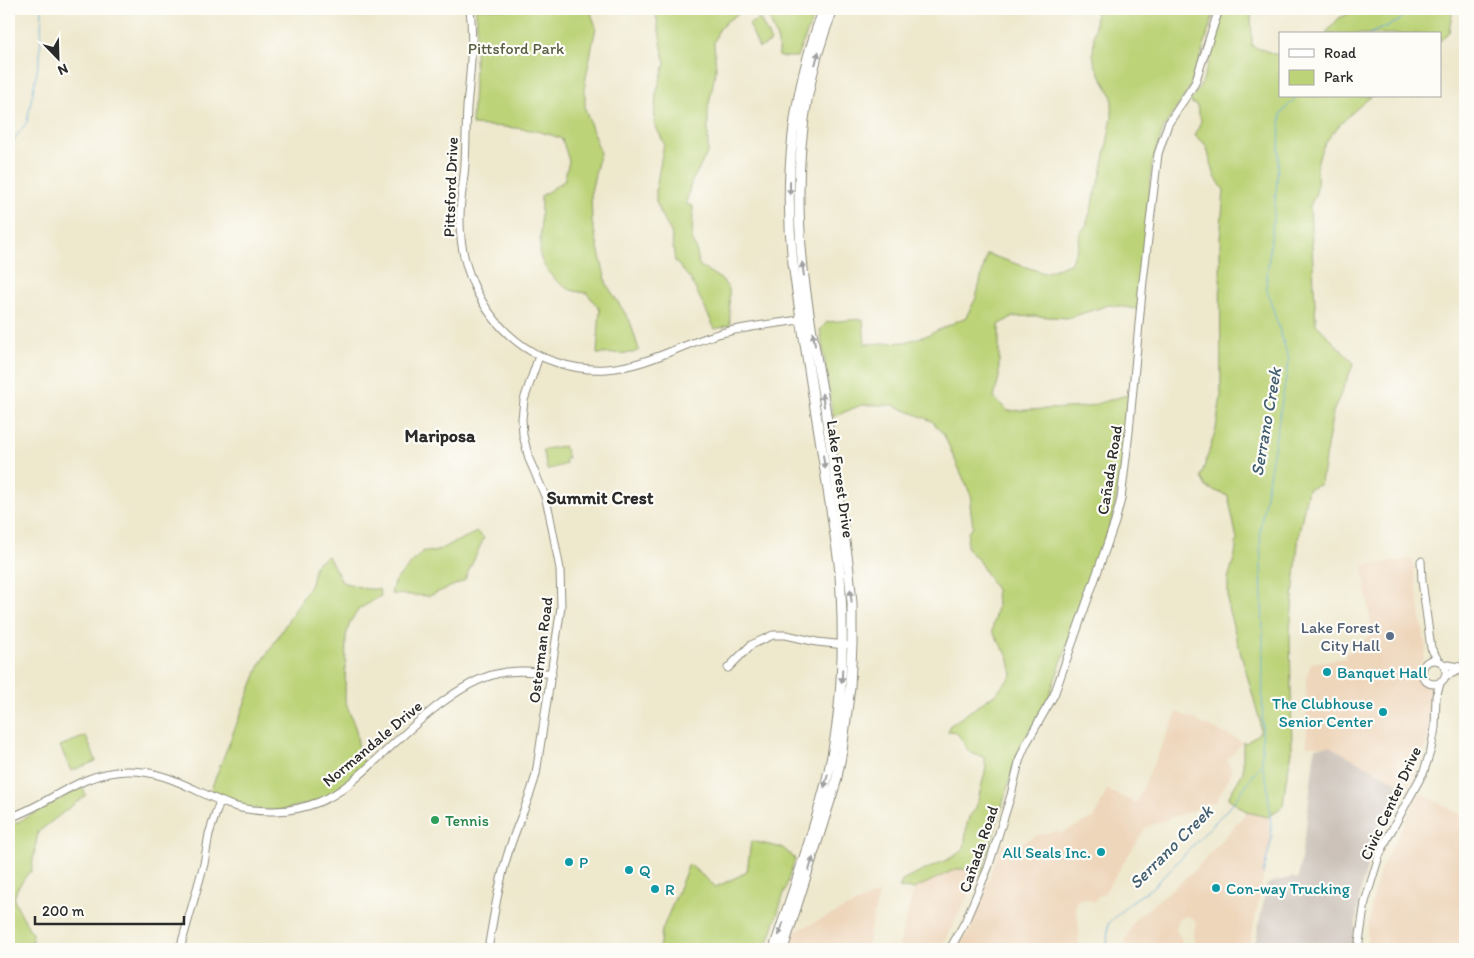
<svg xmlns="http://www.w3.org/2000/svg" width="1474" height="958" font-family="Itim,sans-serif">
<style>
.built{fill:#eed6bb}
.industrial{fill:#ccc2b9}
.green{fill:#bcd378;stroke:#747f52}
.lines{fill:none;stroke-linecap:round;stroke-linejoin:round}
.stream{stroke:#64acdb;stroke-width:1}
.minor-casing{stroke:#8c8a7c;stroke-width:9}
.major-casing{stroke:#8c8a7c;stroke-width:11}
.minor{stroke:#fff;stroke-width:7}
.major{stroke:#fff;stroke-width:9}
.oneway{fill:#a0a0a0}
.service-dot{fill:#5c6f8a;stroke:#fdfcf7;stroke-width:2}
.culture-dot{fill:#0f9aa8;stroke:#fdfcf7;stroke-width:2}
.leisure-dot{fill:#2e9e5b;stroke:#fdfcf7;stroke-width:2}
.labels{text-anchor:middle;stroke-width:4.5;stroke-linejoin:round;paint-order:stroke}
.park-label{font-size:16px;fill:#565d42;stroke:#fdfcf7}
.street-label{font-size:16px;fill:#2b2b2b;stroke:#fdfcf7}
.service-label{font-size:16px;fill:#4e5e75;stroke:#fdfcf7;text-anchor:end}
.culture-label{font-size:16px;fill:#0d838f;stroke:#fdfcf7;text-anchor:start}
.leisure-label{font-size:16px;fill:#27864d;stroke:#fdfcf7;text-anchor:start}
.water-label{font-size:18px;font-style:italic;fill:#425f71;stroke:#fdfcf7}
.neighbourhood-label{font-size:18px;font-weight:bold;fill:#2b2b2b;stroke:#fdfcf7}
</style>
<rect width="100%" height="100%" fill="#fdfcf7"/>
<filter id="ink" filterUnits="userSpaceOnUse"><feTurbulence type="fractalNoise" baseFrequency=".02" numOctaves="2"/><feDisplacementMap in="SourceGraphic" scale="10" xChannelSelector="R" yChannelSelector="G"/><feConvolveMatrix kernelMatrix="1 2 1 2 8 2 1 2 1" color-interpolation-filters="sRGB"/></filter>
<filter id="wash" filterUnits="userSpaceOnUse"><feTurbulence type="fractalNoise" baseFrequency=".0096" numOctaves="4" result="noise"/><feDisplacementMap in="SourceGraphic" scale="20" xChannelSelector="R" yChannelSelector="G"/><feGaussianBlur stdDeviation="1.12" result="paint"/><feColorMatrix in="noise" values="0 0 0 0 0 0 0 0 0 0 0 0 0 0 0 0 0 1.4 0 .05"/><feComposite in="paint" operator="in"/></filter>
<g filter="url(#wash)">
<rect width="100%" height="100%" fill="#eee8cd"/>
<path class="built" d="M1412,559L1426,649L1424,657L1419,669L1420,677L1429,689L1431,698L1429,730L1426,746L1421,762L1408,788L1329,746H1307L1306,679L1311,663L1345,658L1346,653L1358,650V647L1368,637L1371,628L1363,565Z
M1177,712L1243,742L1227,760L1232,771L1216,802L1146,827L1103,895L1098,896L1094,902L1086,898L1077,900L1075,908L1078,918L1079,949H957L971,928L1002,842L1016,846L1038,835L1058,831L1060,834L1095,817L1107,790L1136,803Z
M1420,792L1465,817V949H1367V935L1372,902L1381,868Z
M1247,812L1268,817L1271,839L1249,949H1196L1193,935L1196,923L1193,918L1187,916L1179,918L1176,923V930L1181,938L1182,949H1127L1125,941L1134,920L1192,873Z
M956,869H964L975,880L962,908L940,949H898L914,889Z
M879,893L866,949H790L796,931Z"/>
<path class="industrial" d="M1329,746L1406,787L1379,835L1369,860L1360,894L1356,922L1354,949H1254L1267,884L1292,877L1298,879L1304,837L1305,836L1315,747Z"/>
<path class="green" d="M475,9H589L590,10L596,27L585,83V108L600,153L591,192L592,222L607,285L630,321L639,350L633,353L597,354L600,310L587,293C582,292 576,292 571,290C557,284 544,270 540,256L541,196L564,181L569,161L562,139C535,127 502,127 472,125L477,19Z
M655,9H746L727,21L718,31L714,43L716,69L708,109V152L691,183L686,204L693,206L692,242L696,248L699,265L722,280L729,289L730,325L715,329L691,280L675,261L671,232L661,215L656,201V188L664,143L654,123L656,94L665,64Z
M766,9H817L797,57H779L778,42Z
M1096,9H1215L1196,73L1187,92L1164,127L1152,164L1138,309L1109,305L1068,318L1033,316L1012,317L999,325V377L994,398L1008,411L1086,407L1130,394L1126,438L1113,517L1047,702C1039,719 1027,732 1019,749L983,870L975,880L964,869H956L914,889L899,888L902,881L908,878L953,857L964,849L967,824L969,817L976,808L986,768L984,757C981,756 974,755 971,753C962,747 962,730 948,731L949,726L995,694L1012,675L1008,656L992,631L997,606L996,590L977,558L969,551L967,546L968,532L973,526L970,505L972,498L944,435L932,421L893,405H861L833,417L820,330L827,322L863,319L865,344L905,342L928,335L966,317L976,298L987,254L1044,273L1070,264L1078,247L1080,233L1086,226L1101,175L1112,117V96L1095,65L1093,54Z
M1225,9H1251L1252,46L1280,56V96H1372C1354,110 1325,135 1319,157C1315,168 1319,181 1316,192C1315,197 1312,202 1310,206L1316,324L1354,363L1333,412L1321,482L1319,485L1308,489L1299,533L1290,631L1292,752L1286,780L1283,806L1268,817L1247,812L1228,798L1243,772V742L1246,743L1260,732V721L1228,608V579L1235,555L1237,539L1228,496L1206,487L1201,477L1216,429L1221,396L1220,239L1224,190L1215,177L1206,145L1195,136L1201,121L1197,106L1190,102L1202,83Z
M1357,9H1453L1449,32L1440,41V34H1325L1339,18L1351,13Z
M760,19L771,42L759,48L749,24Z
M564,446L568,458L565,459L566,464L547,470L543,450L545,449Z
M477,532L484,538L464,581L429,596L391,594L394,582L423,551L434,552Z
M328,556L342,582L367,589H379L381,596L359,609L350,622L346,636L345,700L356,730L359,750L367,769L322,800L279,811L238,807L211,789L259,667L311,584L315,564Z
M86,736L96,761L71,771L60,746Z
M82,787L86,795L38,832L31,872H29L17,889L14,900L32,934L34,949H9V826L18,822Z
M751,841L783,848L795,859L766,949H659L662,930L689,864L716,887L747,872Z"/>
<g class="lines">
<path class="stream" d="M1369,34L1399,21L1409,9
M9,146L27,122L40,56L42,9
M1262,764L1267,782L1272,838L1263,874
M1107,949L1108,924L1131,902L1153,887L1186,853L1233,803L1262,763L1263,634L1260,530L1289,360L1266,287L1277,181L1281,114L1297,96"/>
</g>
</g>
<g filter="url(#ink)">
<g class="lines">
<defs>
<path id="minor" d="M470,9C474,41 470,74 467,107C466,126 466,145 465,164C464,181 460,199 460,217C459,264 479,310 515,340C540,361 575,371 607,369C647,366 680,345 718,334C746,326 776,324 804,319
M1421,561L1422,581L1431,648L1438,660
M1422 672a12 12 0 1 1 24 0a12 12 0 1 1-24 0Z
M1443,664L1465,668
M728,668L751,645L773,635H786L817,642L845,645
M1445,676L1465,668
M9,818C50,804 81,772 127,771C166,770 195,792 230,805C258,814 292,813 319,802C341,793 358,777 374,762C406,733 454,684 496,674C514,669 533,671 552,674
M180,949L204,864L209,834L220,801
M488,949C494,915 499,880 510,847C518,822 530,799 536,774L561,607L560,569L549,512L545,496L529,459L523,435L522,419L524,400L539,356
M950,949L965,922L988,868L1011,795L1020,758L1026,744L1054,695L1115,522L1121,499L1129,432L1143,281L1158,154L1168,124L1195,83L1219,9
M1358,949L1365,902L1379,856L1388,837L1424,771L1431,749L1435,728L1436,696L1441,681"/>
<path id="major" d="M774,949C792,893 813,836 827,779C844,708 845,635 839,563C831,509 823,455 814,402C807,355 799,309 793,263C783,178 793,88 824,9
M783,949L836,782L842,751L850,687L852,644V603L848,562C840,508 832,454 824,401C816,354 806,306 802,258C794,174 801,88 833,9"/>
</defs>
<use href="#minor" class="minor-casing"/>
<use href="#major" class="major-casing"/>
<use href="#minor" class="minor"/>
<use href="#major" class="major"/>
</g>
<defs><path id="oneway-solid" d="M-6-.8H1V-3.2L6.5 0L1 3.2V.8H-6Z" transform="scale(1.25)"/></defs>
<g class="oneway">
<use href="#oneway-solid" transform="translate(817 58) rotate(-75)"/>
<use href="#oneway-solid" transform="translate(790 188) rotate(90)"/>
<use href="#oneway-solid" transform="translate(803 269) rotate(-98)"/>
<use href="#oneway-solid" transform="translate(814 339) rotate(-99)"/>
<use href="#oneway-solid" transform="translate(823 400) rotate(-99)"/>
<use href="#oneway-solid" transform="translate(824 462) rotate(82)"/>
<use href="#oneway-solid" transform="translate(851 596) rotate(-95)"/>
<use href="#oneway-solid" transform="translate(842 676) rotate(92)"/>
<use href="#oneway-solid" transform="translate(826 781) rotate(105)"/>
<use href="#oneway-solid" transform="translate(811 864) rotate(-73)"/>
<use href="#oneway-solid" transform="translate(781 929) rotate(108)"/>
</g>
</g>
<circle class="service-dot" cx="1390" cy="636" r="5"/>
<g class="culture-dot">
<circle cx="1327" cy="672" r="5"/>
<circle cx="1383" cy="712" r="5"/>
<circle cx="1101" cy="852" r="5"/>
<circle cx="569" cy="862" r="5"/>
<circle cx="629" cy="870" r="5"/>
<circle cx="1216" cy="888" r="5"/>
<circle cx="655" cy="889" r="5"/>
</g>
<circle class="leisure-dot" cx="435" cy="820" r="5"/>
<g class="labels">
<g class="park-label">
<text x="516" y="54">Pittsford Park</text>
</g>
<g class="street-label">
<text transform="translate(450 187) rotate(-88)" y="6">Pittsford Drive</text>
<text transform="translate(1109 470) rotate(-81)" y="6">Cañada Road</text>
<text transform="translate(841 479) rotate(82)" y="6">Lake Forest Drive</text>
<text transform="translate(540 650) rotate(-83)" y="6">Osterman Road</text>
<text transform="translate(372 743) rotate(-40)" y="6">Normandale Drive</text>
<text transform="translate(1390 803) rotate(-65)" y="6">Civic Center Drive</text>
<text transform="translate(978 849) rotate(-71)" y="6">Cañada Road</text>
</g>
<g class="service-label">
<text x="1380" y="633">Lake Forest<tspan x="1380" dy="18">City Hall</tspan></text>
</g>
<g class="culture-label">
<text x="1337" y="678">Banquet Hall</text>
<text x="1373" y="709" text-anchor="end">The Clubhouse<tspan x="1373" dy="18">Senior Center</tspan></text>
<text x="1091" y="858" text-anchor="end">All Seals Inc.</text>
<text x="579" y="868">P</text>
<text x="639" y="876">Q</text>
<text x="1226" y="894">Con-way Trucking</text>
<text x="665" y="895">R</text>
</g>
<g class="leisure-label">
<text x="445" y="826">Tennis</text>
</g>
<g class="water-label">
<text transform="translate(1266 422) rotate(-80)" y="6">Serrano Creek</text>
<text transform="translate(1171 847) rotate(-45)" y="6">Serrano Creek</text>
</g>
<g class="neighbourhood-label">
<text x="440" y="442">Mariposa</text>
<text x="600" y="504">Summit Crest</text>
</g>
</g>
<rect width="1474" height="958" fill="none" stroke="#fdfcf7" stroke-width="30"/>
<rect x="1279" y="32" width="162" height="65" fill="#fdfcf7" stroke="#a9a8a5"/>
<rect x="1289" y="49" width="25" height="8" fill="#ffffff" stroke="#a9a8a5"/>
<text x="1324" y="58" font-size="15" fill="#2b2b2b">Road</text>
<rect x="1289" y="70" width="25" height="15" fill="#bcd378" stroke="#a9a8a5"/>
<text x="1324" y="82" font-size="15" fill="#2b2b2b">Park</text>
<g transform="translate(58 58) rotate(157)" stroke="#fdfcf7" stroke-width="4" paint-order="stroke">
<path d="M0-4L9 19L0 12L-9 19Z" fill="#2b2b2b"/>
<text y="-8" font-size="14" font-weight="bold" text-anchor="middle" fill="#2b2b2b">N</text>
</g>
<path d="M35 916v8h149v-8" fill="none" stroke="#2b2b2b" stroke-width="2.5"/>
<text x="42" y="916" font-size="15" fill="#2b2b2b" stroke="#fdfcf7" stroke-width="4" paint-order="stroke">200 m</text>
</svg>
